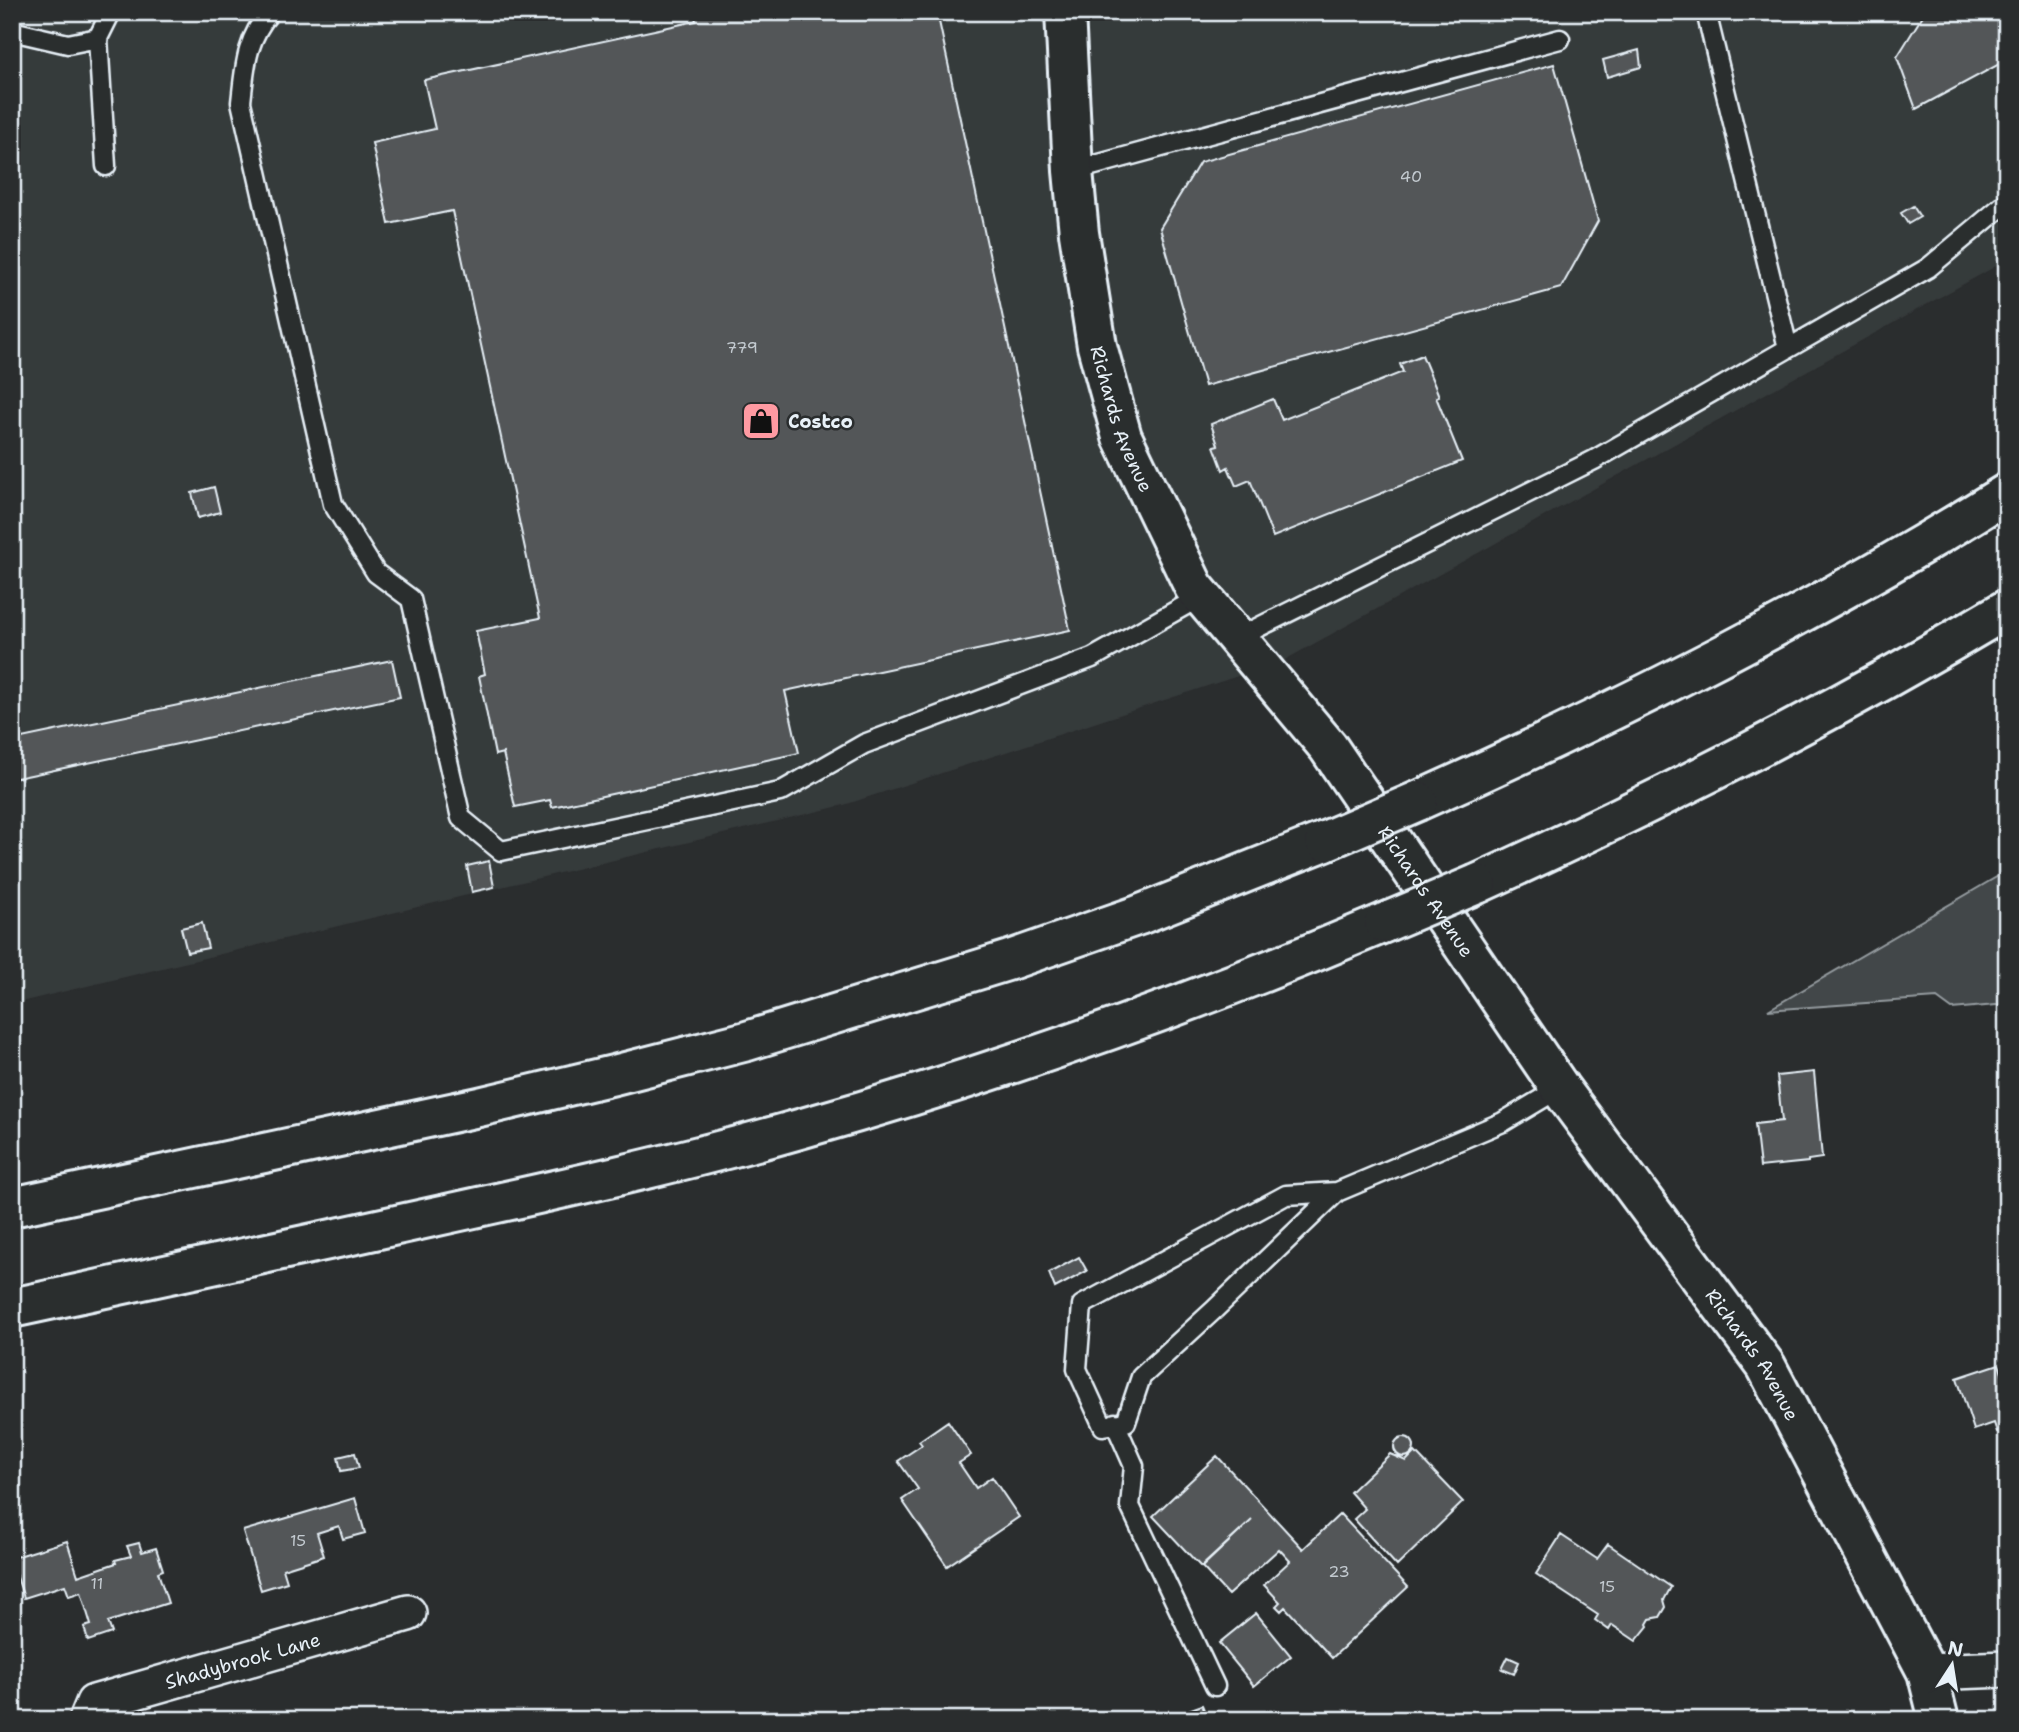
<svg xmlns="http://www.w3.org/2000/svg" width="2019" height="1732" font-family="'Shantell Sans',sans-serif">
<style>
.built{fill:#363a3b}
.green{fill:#424648;stroke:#959ca0;stroke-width:2}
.building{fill:#535759;stroke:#e8f1f8;stroke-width:2}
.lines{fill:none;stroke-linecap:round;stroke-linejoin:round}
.service-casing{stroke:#e8f1f8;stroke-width:23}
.minor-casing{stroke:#e8f1f8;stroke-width:40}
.tertiary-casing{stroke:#e8f1f8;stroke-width:44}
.motorway-casing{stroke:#e8f1f8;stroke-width:44}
.service{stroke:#2a2d2e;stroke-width:18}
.minor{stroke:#2a2d2e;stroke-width:35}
.tertiary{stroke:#2a2d2e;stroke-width:38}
.motorway{stroke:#2a2d2e;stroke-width:38}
.motorway-bridge-casing{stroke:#e8f1f8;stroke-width:44;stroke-linecap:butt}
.motorway-bridge{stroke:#2a2d2e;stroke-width:38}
.labels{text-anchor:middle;stroke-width:5;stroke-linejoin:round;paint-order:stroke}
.number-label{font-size:16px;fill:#c3cad0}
.street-label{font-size:19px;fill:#e8f1f8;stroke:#2a2d2e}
.poi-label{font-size:19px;font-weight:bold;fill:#e8f1f8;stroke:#2a2d2e;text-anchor:start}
</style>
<rect width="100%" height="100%" fill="#2a2d2e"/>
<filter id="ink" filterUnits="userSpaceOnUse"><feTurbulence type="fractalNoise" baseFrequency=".0143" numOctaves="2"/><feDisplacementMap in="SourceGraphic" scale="14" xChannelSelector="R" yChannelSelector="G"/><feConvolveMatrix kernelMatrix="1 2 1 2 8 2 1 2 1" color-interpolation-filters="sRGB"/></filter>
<g filter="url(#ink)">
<path class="built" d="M12,12H2007V260L1281,662L844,805L12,1004Z"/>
<path class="green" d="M2007,871V1004L1952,1009L1937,998L1768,1010Z"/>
<path class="building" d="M694,12H937L1070,630L785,691L799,753L552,807L550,800L515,807L503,753L495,755L479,676L485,674L476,631L540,618L452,211L389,224L372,143L435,129L424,80L696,21Z
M1925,12H2007V60L1916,109L1897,57Z
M1639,50L1641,67L1607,77L1603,60Z
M1554,64L1598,221L1561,288L1205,386L1160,228L1200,162Z
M1913,206L1920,217L1908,224L1901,213Z
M1422,355L1439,396L1436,397L1462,461L1273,537L1250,480L1236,486L1228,467L1223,470L1214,446L1218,445L1211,424L1273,399L1282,420L1403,372L1400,364Z
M214,487L220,512L198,518L192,493Z
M392,660L400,697L12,779V740Z
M489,861L494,887L472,892L467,866Z
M202,923L208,948L187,952L181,928Z
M1814,1072L1822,1158L1808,1160V1162L1760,1167L1755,1124L1782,1121L1777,1076Z
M1079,1257L1087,1271L1055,1288L1049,1273Z
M1999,1364L2005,1383L2007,1382V1428L1997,1432L1994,1423L1974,1430L1957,1378Z
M948,1421L971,1455L959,1463L976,1488L992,1477L1019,1517L947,1566L902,1500L918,1489L898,1461L922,1445L919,1441Z
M1394 1447a10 10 0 1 1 20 0a10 10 0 1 1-20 0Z
M1415,1452L1463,1502L1397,1566L1354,1519L1365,1509L1350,1492L1390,1454L1406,1461Z
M355,1453L359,1468L341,1471L338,1457Z
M1217,1456L1303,1549L1340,1514L1408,1587L1332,1658L1285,1607L1281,1611L1276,1606L1280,1602L1264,1585L1290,1561L1279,1549L1228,1595L1202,1567L1252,1520L1201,1567L1153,1516Z
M355,1498L365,1533L343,1539L339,1526L317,1533L324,1556L283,1569L287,1582L261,1590L243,1531Z
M1561,1535L1597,1559L1608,1544L1671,1587L1664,1600L1666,1607L1660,1617L1650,1619L1647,1624L1648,1626L1636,1641L1612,1625L1609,1630L1595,1620L1598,1615L1536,1574Z
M67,1541L78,1576L116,1563L115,1560L131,1556L127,1546L139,1543L142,1552L156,1548L163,1570L158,1572L168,1603L108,1622L112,1633L88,1641L84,1627L91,1625L81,1592L69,1596L65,1585L24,1598L12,1562V1558Z
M1256,1613L1291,1656L1254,1686L1219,1643Z
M1508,1657L1519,1662L1514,1674L1502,1669Z
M1202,1705L1207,1717L1198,1720H1161Z"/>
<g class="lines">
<defs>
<path id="service" d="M270,12C246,39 245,67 241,102L333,504L376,573L411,599L461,818L501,851L780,792L864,744L1092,658L1202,596
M1706,12L1788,348
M12,31L68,44L98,38
M106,166L98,38L111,12
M1073,171L1560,39
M1237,638L1594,460L1928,268L2007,202
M1337,1192L1214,1310L1141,1377L1126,1422L1103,1426L1077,1369L1082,1305L1286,1195L1337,1192L1503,1122L1560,1088
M1115,1423L1134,1466L1130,1506L1215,1686"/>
<g id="minor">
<path d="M1927,1672L2007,1669"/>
<path id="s1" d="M87,1720L94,1703L408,1613"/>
</g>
<g id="tertiary">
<path id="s2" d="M1065,12L1073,171L1079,233L1097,346L1122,437L1194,587L1328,747L1560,1088L1766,1366L1927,1672L1939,1720"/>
</g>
<path id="motorway" d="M1418,801C1620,711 1819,611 2007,493
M1477,884C1658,802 1836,711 2007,609
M12,1207L479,1107L614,1075L747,1041L1010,960L1139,915L1325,841
M12,1308C153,1278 293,1248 433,1217C557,1190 681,1163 803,1128C1001,1072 1195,1003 1384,923"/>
</defs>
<use href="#service" class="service-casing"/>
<use href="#minor" class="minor-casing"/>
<use href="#tertiary" class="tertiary-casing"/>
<use href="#motorway" class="motorway-casing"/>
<use href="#service" class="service"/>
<use href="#minor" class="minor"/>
<use href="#tertiary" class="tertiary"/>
<use href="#motorway" class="motorway"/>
<defs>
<path id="motorway-bridge" d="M1325,841L1418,801
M1384,923L1477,884"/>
</defs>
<use href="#motorway-bridge" class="motorway-bridge-casing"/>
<use href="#motorway-bridge" class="motorway-bridge"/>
</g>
</g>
<defs>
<symbol id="shop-square" viewBox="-11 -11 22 22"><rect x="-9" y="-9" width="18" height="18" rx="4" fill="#ff9aa2" stroke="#2a2d2e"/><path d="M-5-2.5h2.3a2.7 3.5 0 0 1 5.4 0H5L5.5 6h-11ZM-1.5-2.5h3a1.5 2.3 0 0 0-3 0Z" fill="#111"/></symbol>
</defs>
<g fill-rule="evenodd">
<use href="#shop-square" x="739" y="399" width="44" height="44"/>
</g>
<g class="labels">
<g class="number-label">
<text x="1411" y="182">40</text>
<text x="742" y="353">779</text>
<text x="298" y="1546">15</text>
<text x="1339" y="1577">23</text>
<text x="97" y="1589">11</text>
<text x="1607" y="1592">15</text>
</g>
<g class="street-label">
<text dy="7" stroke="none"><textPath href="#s2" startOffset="413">Richards Avenue</textPath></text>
<text dy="7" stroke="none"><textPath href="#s2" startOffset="980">Richards Avenue</textPath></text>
<text dy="7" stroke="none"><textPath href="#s2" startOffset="1547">Richards Avenue</textPath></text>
<text dy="7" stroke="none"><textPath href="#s1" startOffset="173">Shadybrook Lane</textPath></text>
</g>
<g class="poi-label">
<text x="788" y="428">Costco</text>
</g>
</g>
<rect width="2019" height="1732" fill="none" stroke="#2a2d2e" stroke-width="42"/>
<rect x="21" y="21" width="1977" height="1690" fill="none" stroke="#e8f1f8" stroke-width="2.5" filter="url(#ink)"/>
<g transform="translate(1952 1665) rotate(12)" stroke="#2a2d2e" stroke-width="5" paint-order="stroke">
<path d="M0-5L12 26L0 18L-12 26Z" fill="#e8f1f8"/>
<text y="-10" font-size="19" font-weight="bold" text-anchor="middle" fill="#e8f1f8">N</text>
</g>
</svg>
